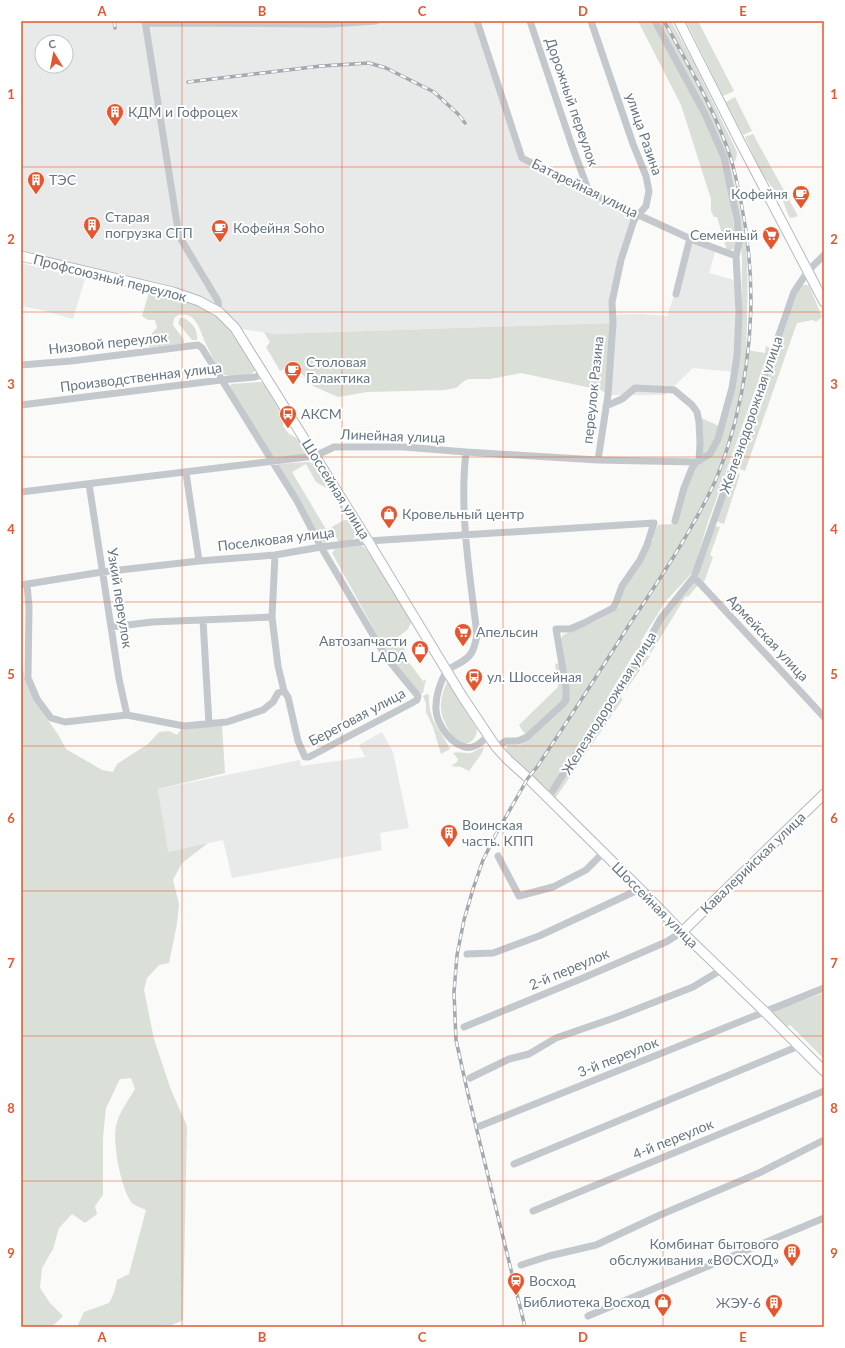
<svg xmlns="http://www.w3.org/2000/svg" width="845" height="1348" font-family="Lato,sans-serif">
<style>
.built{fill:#e8e9e9;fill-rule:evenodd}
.green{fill:#dadfd7}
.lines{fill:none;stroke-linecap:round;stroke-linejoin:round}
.secondary-casing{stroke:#b3babf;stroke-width:11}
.street{stroke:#c3c8cc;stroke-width:7}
.secondary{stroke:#fff;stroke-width:9}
.rail-casing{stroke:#a2aab0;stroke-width:3.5}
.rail{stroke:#fff;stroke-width:2;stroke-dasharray:6;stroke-linecap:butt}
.grid{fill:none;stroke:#e4572e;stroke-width:1;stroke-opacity:0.55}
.labels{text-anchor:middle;stroke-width:4;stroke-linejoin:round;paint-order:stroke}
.street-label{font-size:14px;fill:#657683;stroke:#fff}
.poi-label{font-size:14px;fill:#657683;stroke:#fff;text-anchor:start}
.neatline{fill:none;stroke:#e4572e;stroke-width:1.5}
.grid-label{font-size:13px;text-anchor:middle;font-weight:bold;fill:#e4572e}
</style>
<rect width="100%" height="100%" fill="#fafaf8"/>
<path class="built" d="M21,21H477L522,158L639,214L621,260L613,315L642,314L667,316L693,240L716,249L709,273L738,281L734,372L693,368L665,395H608L613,323L275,334L235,328L219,312L173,292L21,251ZM42,42H66V66H42Z
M21,263L85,279L73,319L41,310L21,306Z
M382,732L393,752L409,828L380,833L382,850L232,878L223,840L167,852L158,789L300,760L301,766L365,757L359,745Z"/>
<path class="green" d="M638,21H652L693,97L721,156L730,196L736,242L735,246L733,249L727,251L717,217H714L711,211V199L681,105Z
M657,21H671L694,63L737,152L736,160L730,164C737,196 746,230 747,264C748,292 747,321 746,350L765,353L766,346L770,348L707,525L693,572L665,602L641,641L642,645L638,651L636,650L589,729L549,792H545L508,753L506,749L508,744L520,745L524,742L565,704L560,641L563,635C582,626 605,620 620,605L619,602L620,595L650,543L654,539L652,538L658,525C664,524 670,524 676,524L694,467L716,446L741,339L742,261L741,244L728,170Z
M686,21H698L734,91L723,96Z
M735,97L752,131L743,135L726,102Z
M753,134L798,216L792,218L789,217L783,201L762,174L745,137Z
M803,285H809L822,317L816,322L813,320L797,323L745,471L736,468L737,463L799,289Z
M149,292C167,296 186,299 202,307C227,318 240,345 254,367L255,371C249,377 230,378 222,374C216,365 211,354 206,344C200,332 197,311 179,315C173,317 174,320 173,325L184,340V343L180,344L149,347C149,339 151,333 157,328L155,320H148L142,316Z
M180,318H184C193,323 198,330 197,340H192L178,323Z
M613,323L608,395L601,390L521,373L490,379H469L464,381L456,388L444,390L367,392L338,397L313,386L293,364L280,371L266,347L270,342L264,332L275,334Z
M259,382H262L267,387L280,410L284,420L283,426L288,433L298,439L306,451V454L275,459L272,457L230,387V385L232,384Z
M701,418L719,426C716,436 713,450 703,455Z
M308,462L312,463C318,470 325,479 326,488L316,482L306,464L292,472L327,531L329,539L327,543H324L320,538L277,464Z
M733,471L740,474L724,524L716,521Z
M344,520H348L357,536L349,541H338L332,527Z
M714,526L720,527L710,555L713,557L704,582L699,577L698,574Z
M361,545L364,547L372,557L412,622L407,630L398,637L406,652L392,655L387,653L332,553L335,549Z
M693,582H697L698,585L688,597L686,596L684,599L651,653L646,649L664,619Z
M645,655L650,656L626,690L621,686L640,656Z
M405,657L423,681L426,679L423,693L420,694L393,660L394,658Z
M21,660L25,679L44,714L59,736L66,749L102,770L113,772L117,764L148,744L159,732L169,731L177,735L182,728L222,726L225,773L158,789L168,852L208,843L182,863L173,880L179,904L177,924L169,963L159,965L147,978L144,990L154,1039L171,1090L187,1126L183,1320L168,1327H77L84,1312L109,1303L114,1293L117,1280L129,1274L146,1210C142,1208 135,1206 132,1203C121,1190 111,1138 117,1122C120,1112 129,1099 135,1089L131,1078L120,1079L106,1108L103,1137V1195L95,1206L97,1214L85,1223L72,1214L59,1228L53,1249L42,1268L40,1288L50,1303L63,1316L56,1323L50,1327H21Z
M560,663L565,697L563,701L527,734L524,733L519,725L558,687L555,664Z
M447,681L477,729C477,739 468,748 458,741C451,737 441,717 441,709C440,699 444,690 447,681Z
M427,694L429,695C428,722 440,728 450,749L441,754L433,727L426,712V704L423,696Z
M619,696L623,699L554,800V795L616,698Z
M484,747L482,753L469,771L461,767L451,766L457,762L458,759L453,753C459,751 465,754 471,753C476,751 479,748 484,747Z
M824,993V1059L790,1025L786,1027L773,1015L775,1010L778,1009Z"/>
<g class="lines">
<defs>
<path id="secondary" d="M679,21L738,138L824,302
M21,256L173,292L199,301L219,312L235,328L368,541L462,696L496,747L508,760L528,778L640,889L682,932L765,1012L824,1071
M682,932L824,794"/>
</defs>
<use href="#secondary" class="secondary-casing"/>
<path class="street" d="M145,21L179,236L218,301L219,312
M477,21L522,158L589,192L693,240L736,256
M530,21L571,143L589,192
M591,21L633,144L646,176L649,191L646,206L634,220L621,260L612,302L613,323L608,395L598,460
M655,21L705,114L724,157L737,219L739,243L736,256L739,312L737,356L732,388L718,439L710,454L696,462L692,468L684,488L675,521
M145,23L331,24L376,21
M676,294L690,238
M21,365L71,361L198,345L202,348L297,501L321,547L386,657L418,696L417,700L410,704L309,757H305L298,741L288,697L284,691L278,666L272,617L275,555
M21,405L221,380L255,377L264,374
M606,406L622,399L635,388L674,390L692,405L697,412L699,422L700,443L699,461
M466,452C459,513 470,574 477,635C474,651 472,657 456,665C453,667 448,669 446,672C440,682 435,698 436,710C437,724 449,741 462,746C472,751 481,743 488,736
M186,473L199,561
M89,484L119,679L127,715
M21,492L315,456L334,447H404L466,452L598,460L696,462
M694,577L824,717
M27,584L29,607L28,678L37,699L51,718L65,722L127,715L184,726L227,722L263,710L273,702L278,693L284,691
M21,585L102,572L199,561L275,555L321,547L368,541L654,523L647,545L640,560L622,586L616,603L613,608L584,623L570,629H556L566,688V700L563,704L527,737L518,741H506L496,747
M203,620L209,724
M111,627L152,622L272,617
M548,798L643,650L661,618L694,577L794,292L808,271L824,255
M498,856L519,896L553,887L586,870L603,853
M467,954L493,953L539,936L640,889
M464,1027L583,978L666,942L682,932
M470,1078L509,1059L529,1054L556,1038L614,1018L693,987L721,970
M480,1126L824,988
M514,1164L799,1046
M533,1211L824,1091
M521,1265L549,1256L596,1245L660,1215L759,1173L824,1140
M588,1316L824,1218"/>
<use href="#secondary" class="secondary"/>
<defs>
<path id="rail" d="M114,21L115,28
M188,82L321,66L369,63L386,68L434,92L458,114L465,123
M525,1327L468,1094L456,1040L454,992L457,955L464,920L473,889L483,860L496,834L528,778L537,767C569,719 600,671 631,622C660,579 689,535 712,488C722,467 729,444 735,422C754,347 756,277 741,202C737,182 733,161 725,142C709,100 686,61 664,21"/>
</defs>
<use href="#rail" class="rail-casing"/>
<use href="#rail" class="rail"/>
</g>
<path class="grid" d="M182,21V1327M342,21V1327M503,21V1327M663,21V1327M21,167H824M21,312H824M21,457H824M21,602H824M21,746H824M21,891H824M21,1036H824M21,1181H824"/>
<defs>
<symbol id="building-pin" viewBox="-11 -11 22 30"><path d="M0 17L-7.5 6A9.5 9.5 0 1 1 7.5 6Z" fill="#e4572e" stroke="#fff"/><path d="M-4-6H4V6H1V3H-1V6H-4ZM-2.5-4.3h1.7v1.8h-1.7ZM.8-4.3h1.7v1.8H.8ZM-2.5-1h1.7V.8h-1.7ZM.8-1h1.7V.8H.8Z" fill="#fff"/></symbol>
<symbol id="cafe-pin" viewBox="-11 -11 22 30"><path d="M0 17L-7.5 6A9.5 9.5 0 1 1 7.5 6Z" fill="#e4572e" stroke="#fff"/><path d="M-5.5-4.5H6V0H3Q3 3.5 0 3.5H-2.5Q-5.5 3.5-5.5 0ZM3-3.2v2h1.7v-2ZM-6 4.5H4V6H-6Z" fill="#fff"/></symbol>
<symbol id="supermarket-pin" viewBox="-11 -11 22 30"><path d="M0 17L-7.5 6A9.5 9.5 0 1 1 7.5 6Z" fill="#e4572e" stroke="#fff"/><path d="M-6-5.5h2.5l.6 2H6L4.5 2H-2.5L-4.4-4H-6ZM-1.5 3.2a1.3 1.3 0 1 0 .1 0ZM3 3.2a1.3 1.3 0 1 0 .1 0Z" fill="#fff"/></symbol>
<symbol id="bus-pin" viewBox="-11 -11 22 30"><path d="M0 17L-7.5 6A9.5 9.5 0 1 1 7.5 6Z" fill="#e4572e" stroke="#fff"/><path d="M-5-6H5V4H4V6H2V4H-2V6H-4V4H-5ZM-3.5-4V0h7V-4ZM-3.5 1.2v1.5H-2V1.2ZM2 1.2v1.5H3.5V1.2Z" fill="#fff"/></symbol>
<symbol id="shop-pin" viewBox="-11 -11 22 30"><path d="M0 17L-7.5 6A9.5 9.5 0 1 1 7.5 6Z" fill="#e4572e" stroke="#fff"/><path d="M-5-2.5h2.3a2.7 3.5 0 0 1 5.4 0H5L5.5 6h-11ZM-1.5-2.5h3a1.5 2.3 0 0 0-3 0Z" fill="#fff"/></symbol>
<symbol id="station-pin" viewBox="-11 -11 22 30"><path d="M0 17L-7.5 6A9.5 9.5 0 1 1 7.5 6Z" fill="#e4572e" stroke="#fff"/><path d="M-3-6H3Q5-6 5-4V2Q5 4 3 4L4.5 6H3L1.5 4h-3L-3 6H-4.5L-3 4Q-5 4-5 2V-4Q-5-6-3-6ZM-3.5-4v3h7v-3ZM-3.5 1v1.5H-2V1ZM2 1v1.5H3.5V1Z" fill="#fff"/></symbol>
</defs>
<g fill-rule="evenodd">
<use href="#building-pin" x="105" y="102" width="20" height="27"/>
<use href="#building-pin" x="26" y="170" width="20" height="27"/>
<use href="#cafe-pin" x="791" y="184" width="20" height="27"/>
<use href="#building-pin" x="82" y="215" width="20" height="27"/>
<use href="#cafe-pin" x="210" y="218" width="20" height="27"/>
<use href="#supermarket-pin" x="761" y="225" width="20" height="27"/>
<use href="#cafe-pin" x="283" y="360" width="20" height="27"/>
<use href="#bus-pin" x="278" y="404" width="20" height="27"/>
<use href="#shop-pin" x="379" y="504" width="20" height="27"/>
<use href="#supermarket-pin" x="453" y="622" width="20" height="27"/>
<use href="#shop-pin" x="410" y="639" width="20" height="27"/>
<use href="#bus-pin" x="464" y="667" width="20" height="27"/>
<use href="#building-pin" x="439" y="823" width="20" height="27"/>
<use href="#building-pin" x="782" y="1242" width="20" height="27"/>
<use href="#station-pin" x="506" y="1271" width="20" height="27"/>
<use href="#shop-pin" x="653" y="1292" width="20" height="27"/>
<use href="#building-pin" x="764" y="1293" width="20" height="27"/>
</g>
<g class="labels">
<g class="street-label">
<text transform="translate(572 102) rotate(71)" y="5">Дорожный переулок</text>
<text transform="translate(644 134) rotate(71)" y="5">улица Разина</text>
<text transform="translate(585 188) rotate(26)" y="5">Батарейная улица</text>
<text transform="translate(110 278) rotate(14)" y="5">Профсоюзный переулок</text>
<text transform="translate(108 343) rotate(-6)" y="5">Низовой переулок</text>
<text transform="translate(141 377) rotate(-7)" y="5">Производственная улица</text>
<text transform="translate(593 390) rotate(-84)" y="5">переулок Разина</text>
<text transform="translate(751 415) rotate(-71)" y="5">Железнодорожная улица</text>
<text transform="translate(393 436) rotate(2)" y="5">Линейная улица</text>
<text transform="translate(336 489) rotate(58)" y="5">Шоссейная улица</text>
<text transform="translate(276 539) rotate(-7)" y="5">Поселковая улица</text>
<text transform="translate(120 598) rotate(81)" y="5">Узкий переулок</text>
<text transform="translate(768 638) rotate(47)" y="5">Армейская улица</text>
<text transform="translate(609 703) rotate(-58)" y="5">Железнодорожная улица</text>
<text transform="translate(357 717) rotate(-28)" y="5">Береговая улица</text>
<text transform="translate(753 863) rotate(-44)" y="5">Кавалерийская улица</text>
<text transform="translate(655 905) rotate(45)" y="5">Шоссейная улица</text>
<text transform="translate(569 969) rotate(-23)" y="5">2-й переулок</text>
<text transform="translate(618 1057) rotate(-22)" y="5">3-й переулок</text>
<text transform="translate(673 1139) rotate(-22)" y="5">4-й переулок</text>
</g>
<g class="poi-label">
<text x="128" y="117">КДМ и Гофроцех</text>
<text x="49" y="185">ТЭС</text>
<text x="788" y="199" text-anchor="end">Кофейня</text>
<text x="105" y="222">Старая<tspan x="105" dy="16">погрузка СГП</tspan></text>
<text x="233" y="233">Кофейня Soho</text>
<text x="758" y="240" text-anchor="end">Семейный</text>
<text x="306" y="367">Столовая<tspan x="306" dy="16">Галактика</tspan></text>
<text x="301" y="419">АКСМ</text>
<text x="402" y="519">Кровельный центр</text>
<text x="476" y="637">Апельсин</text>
<text x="407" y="646" text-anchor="end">Автозапчасти<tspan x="407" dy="16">LADA</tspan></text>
<text x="487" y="682">ул. Шоссейная</text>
<text x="462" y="830">Воинская<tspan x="462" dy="16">часть. КПП</tspan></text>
<text x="779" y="1249" text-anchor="end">Комбинат бытового<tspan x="779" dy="16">обслуживания «ВОСХОД»</tspan></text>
<text x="529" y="1286">Восход</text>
<text x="650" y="1307" text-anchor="end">Библиотека Восход</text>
<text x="761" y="1308" text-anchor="end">ЖЭУ-6</text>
</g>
</g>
<rect width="845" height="1348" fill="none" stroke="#ffffff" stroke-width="44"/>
<g transform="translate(54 54) rotate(350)"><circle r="19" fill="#ffffff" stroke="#c1c8cd"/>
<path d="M0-3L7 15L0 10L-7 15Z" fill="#e4572e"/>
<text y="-6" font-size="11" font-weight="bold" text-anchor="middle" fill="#657683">С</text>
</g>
<rect x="22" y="22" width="801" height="1304" class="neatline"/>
<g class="grid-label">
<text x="102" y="16">A</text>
<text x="262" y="16">B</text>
<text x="422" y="16">C</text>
<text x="583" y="16">D</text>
<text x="743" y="16">E</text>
<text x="11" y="99">1</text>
<text x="834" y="99">1</text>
<text x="11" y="244">2</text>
<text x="834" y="244">2</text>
<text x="11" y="389">3</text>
<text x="834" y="389">3</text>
<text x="11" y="534">4</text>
<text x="834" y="534">4</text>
<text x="11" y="679">5</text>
<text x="834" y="679">5</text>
<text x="11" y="823">6</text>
<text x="834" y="823">6</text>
<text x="11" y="968">7</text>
<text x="834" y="968">7</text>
<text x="11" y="1113">8</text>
<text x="834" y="1113">8</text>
<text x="11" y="1258">9</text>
<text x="834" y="1258">9</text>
<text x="102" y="1342">A</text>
<text x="262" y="1342">B</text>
<text x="422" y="1342">C</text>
<text x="583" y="1342">D</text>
<text x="743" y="1342">E</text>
</g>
</svg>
